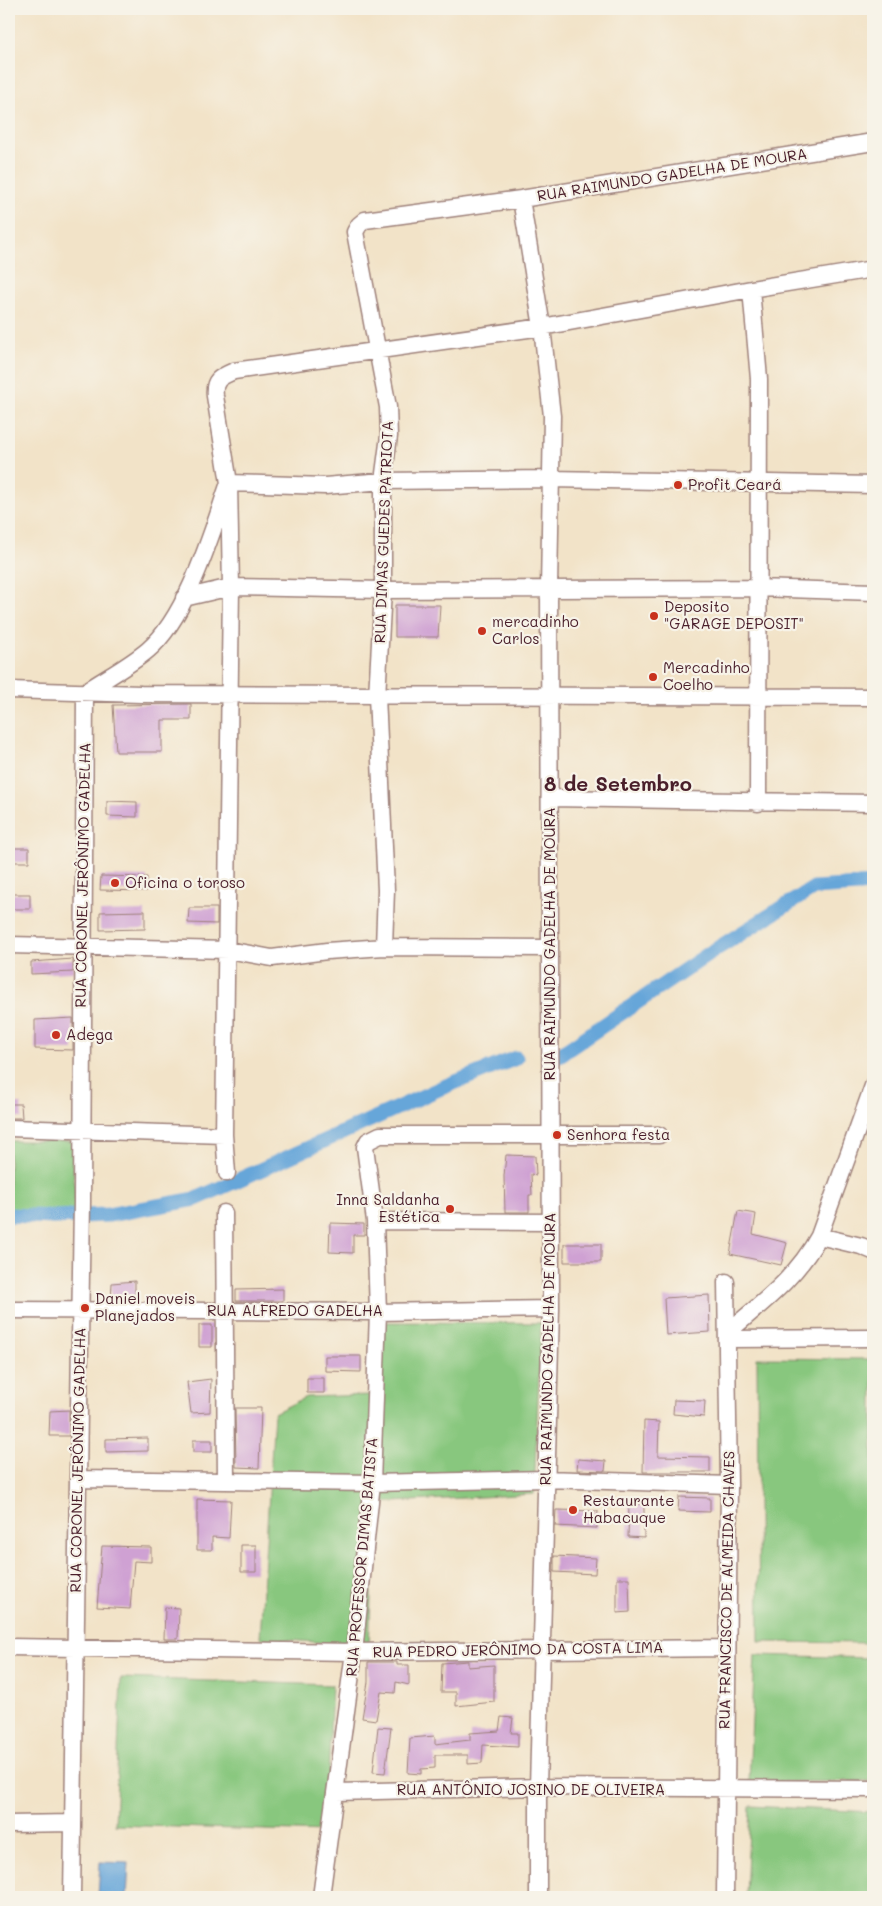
<svg xmlns="http://www.w3.org/2000/svg" width="882" height="1906" font-family="Mali,sans-serif">
<style>
.green{fill:#88c77e;stroke:#697354}
.water{fill:#66a6d9;stroke:#586282}
.lines{fill:none;stroke-linecap:round;stroke-linejoin:round}
.canal{stroke:#66a6d9;stroke-width:15}
.building{fill:#cfa1d3}
.minor-casing{stroke:#9e817a;stroke-width:19}
.minor{stroke:#fff;stroke-width:16}
.poi-dot{fill:#c8321e;stroke:#f7f3e8;stroke-width:2}
.labels{text-anchor:middle;stroke-width:4.5;stroke-linejoin:round;paint-order:stroke}
.street-label{font-size:15px;fill:#4a1f2b;stroke:#f7f3e8}
.poi-label{font-size:15px;fill:#4a1f2b;stroke:#f7f3e8;text-anchor:start}
.district-label{font-size:20px;font-weight:bold;fill:#4a1f2b;stroke:#f7f3e8}
</style>
<rect width="100%" height="100%" fill="#f7f3e8"/>
<filter id="ink" filterUnits="userSpaceOnUse"><feTurbulence type="fractalNoise" baseFrequency=".02" numOctaves="2"/><feDisplacementMap in="SourceGraphic" scale="10" xChannelSelector="R" yChannelSelector="G"/><feConvolveMatrix kernelMatrix="1 2 1 2 8 2 1 2 1" color-interpolation-filters="sRGB"/></filter>
<filter id="wash" filterUnits="userSpaceOnUse"><feTurbulence type="fractalNoise" baseFrequency=".0096" numOctaves="4" result="noise"/><feDisplacementMap in="SourceGraphic" scale="20" xChannelSelector="R" yChannelSelector="G"/><feGaussianBlur stdDeviation="1.12" result="paint"/><feColorMatrix in="noise" values="0 0 0 0 0 0 0 0 0 0 0 0 0 0 0 0 0 1.4 0 .05"/><feComposite in="paint" operator="in"/></filter>
<g filter="url(#wash)">
<rect width="100%" height="100%" fill="#f2e3c8"/>
<path class="green" d="M9,1141H72L76,1213L9,1209Z
M375,1322L541,1323L534,1494L375,1503L369,1646L260,1638L274,1413L306,1397L371,1395Z
M757,1358L873,1359V1643L759,1642Z
M755,1655L873,1658V1781L749,1782Z
M121,1678L332,1685L326,1832L115,1825Z
M750,1806L873,1812V1897H746Z"/>
<path class="water" d="M100,1862L129,1863L127,1897H98Z"/>
<g class="lines">
<path class="canal" d="M558,1056L713,951L814,888L873,884
M9,1215L53,1217L108,1215L196,1199L441,1088L516,1058"/>
</g>
<g id="blocks">
<path class="building" d="M395,605H440L438,637H395Z
M191,704V720H162V752H116L113,705Z
M107,801L137,802V817L107,816Z
M9,848H29V862H9Z
M101,876L147,877V891L100,890Z
M9,894H30V909H9Z
M189,908H217V924L188,923Z
M145,911V929L100,930V912Z
M73,959V972L31,974V962Z
M73,1018V1050L35,1049V1020Z
M9,1104H21L22,1118H9Z
M506,1155L535,1156L536,1175L531,1174L532,1195H529V1212H505L504,1176Z
M738,1211L756,1214L753,1234L787,1243L781,1265L730,1254Z
M330,1223L364,1224V1235H353V1253L329,1252Z
M564,1244H601V1262H564Z
M135,1281V1301H111L112,1283Z
M283,1289V1301H236V1290Z
M709,1295L710,1332L666,1335L664,1298Z
M199,1325H212V1347H199Z
M325,1356H361V1372L325,1371Z
M307,1378H324V1393H307Z
M211,1379L210,1412L191,1413L187,1382Z
M674,1400L705,1401L704,1417L673,1414Z
M235,1408H261L259,1468L236,1467Z
M69,1410V1436H49L50,1411Z
M644,1421L659,1422L658,1456L710,1457V1472H643Z
M148,1438V1451L106,1452V1439Z
M193,1440H212V1452H193Z
M578,1459L606,1461L605,1471L577,1470Z
M679,1497L710,1498V1512L678,1511Z
M197,1499L231,1500L229,1538L212,1537V1550H197Z
M629,1504H644V1538L628,1537Z
M556,1510L598,1511L597,1528L555,1526Z
M241,1545H256V1572H241Z
M102,1546L151,1547V1562L134,1561L130,1609L97,1607Z
M554,1556L596,1558L595,1574L554,1572Z
M617,1578H629L630,1612L617,1613Z
M165,1607L179,1608L178,1639H164Z
M468,1661V1667L494,1665V1702L456,1706V1692H441L442,1663Z
M368,1662H397V1665H409V1685L396,1682L395,1693L381,1692L376,1720L362,1718L368,1682Z
M501,1717L513,1718L511,1733H518V1747L483,1745L482,1763L468,1764V1755H435V1768L421,1769V1774L408,1773L410,1738L435,1736V1744L470,1740V1733L499,1731Z
M378,1727L391,1728L385,1773L373,1772Z"/>
</g>
</g>
<g filter="url(#ink)">
<use href="#blocks" fill-opacity="0" stroke="#9e817a" stroke-width="1"/>
<g class="lines">
<defs>
<path id="minor" d="M751,289L759,379L758,803
M229,483L325,486L383,481L550,479L873,485
M184,598L231,587L383,590L759,588L873,592
M9,690L141,694L873,697
M550,798L873,803
M9,945L228,950L272,958L327,951L384,947L549,948
M384,947L386,890L377,696L383,590V481L389,436L388,407L355,232L359,225L365,220L521,199
M9,1128L224,1135
M227,1173L224,1135L231,587L229,483L215,396C213,380 220,377 234,371L542,327L751,289L873,269
M224,1213L226,1481
M375,1221L551,1222
M819,1236L861,1246L873,1251
M9,1310L378,1312L551,1309
M728,1332C763,1302 797,1277 819,1236L873,1086
M728,1339L873,1338
M78,1479L372,1483L546,1479L729,1485
M9,1647L354,1652L726,1648
M337,1792L538,1787L873,1789
M9,1824L73,1823
M72,1897L82,1201L85,692C106,678 129,666 148,650C188,616 212,531 229,483
M321,1897L354,1652L372,1483L378,1312L375,1221L365,1147L368,1141L380,1135H659
M538,1897V1787L551,1309L549,589L552,416L542,327L521,199L873,142
M725,1897L729,1485L726,1282"/>
</defs>
<use href="#minor" class="minor-casing"/>
<use href="#minor" class="minor"/>
</g>
</g>
<g class="poi-dot">
<circle cx="678" cy="485" r="5"/>
<circle cx="654" cy="616" r="5"/>
<circle cx="482" cy="631" r="5"/>
<circle cx="653" cy="677" r="5"/>
<circle cx="115" cy="883" r="5"/>
<circle cx="56" cy="1035" r="5"/>
<circle cx="557" cy="1135" r="5"/>
<circle cx="450" cy="1209" r="5"/>
<circle cx="85" cy="1308" r="5"/>
<circle cx="573" cy="1510" r="5"/>
</g>
<g class="labels">
<g class="street-label">
<text transform="translate(672 175) rotate(-9)" y="5">RUA RAIMUNDO GADELHA DE MOURA</text>
<text transform="translate(384 532) rotate(-88)" y="5">RUA DIMAS GUEDES PATRIOTA</text>
<text transform="translate(83 875) rotate(-89)" y="5">RUA CORONEL JERÔNIMO GADELHA</text>
<text transform="translate(550 944) rotate(-90)" y="5">RUA RAIMUNDO GADELHA DE MOURA</text>
<text x="295" y="1316">RUA ALFREDO GADELHA</text>
<text transform="translate(548 1349) rotate(-89)" y="5">RUA RAIMUNDO GADELHA DE MOURA</text>
<text transform="translate(78 1460) rotate(-89)" y="5">RUA CORONEL JERÔNIMO GADELHA</text>
<text transform="translate(362 1557) rotate(-85)" y="5">RUA PROFESSOR DIMAS BATISTA</text>
<text transform="translate(727 1590) rotate(-89)" y="5">RUA FRANCISCO DE ALMEIDA CHAVES</text>
<text transform="translate(518 1650) rotate(-1)" y="5">RUA PEDRO JERÔNIMO DA COSTA LIMA</text>
<text x="531" y="1795">RUA ANTÔNIO JOSINO DE OLIVEIRA</text>
</g>
<g class="poi-label">
<text x="688" y="490">Profit Ceará</text>
<text x="664" y="612">Deposito<tspan x="664" dy="17">"GARAGE DEPOSIT"</tspan></text>
<text x="492" y="627">mercadinho<tspan x="492" dy="17">Carlos</tspan></text>
<text x="663" y="673">Mercadinho<tspan x="663" dy="17">Coelho</tspan></text>
<text x="125" y="888">Oficina o toroso</text>
<text x="66" y="1040">Adega</text>
<text x="567" y="1140">Senhora festa</text>
<text x="440" y="1205" text-anchor="end">Inna Saldanha<tspan x="440" dy="17">Estética</tspan></text>
<text x="95" y="1304">Daniel moveis<tspan x="95" dy="17">Planejados</tspan></text>
<text x="583" y="1506">Restaurante<tspan x="583" dy="17">Habacuque</tspan></text>
</g>
<g class="district-label">
<text x="618" y="791">8 de Setembro</text>
</g>
</g>
<rect width="882" height="1906" fill="none" stroke="#f7f3e8" stroke-width="30"/>
</svg>
